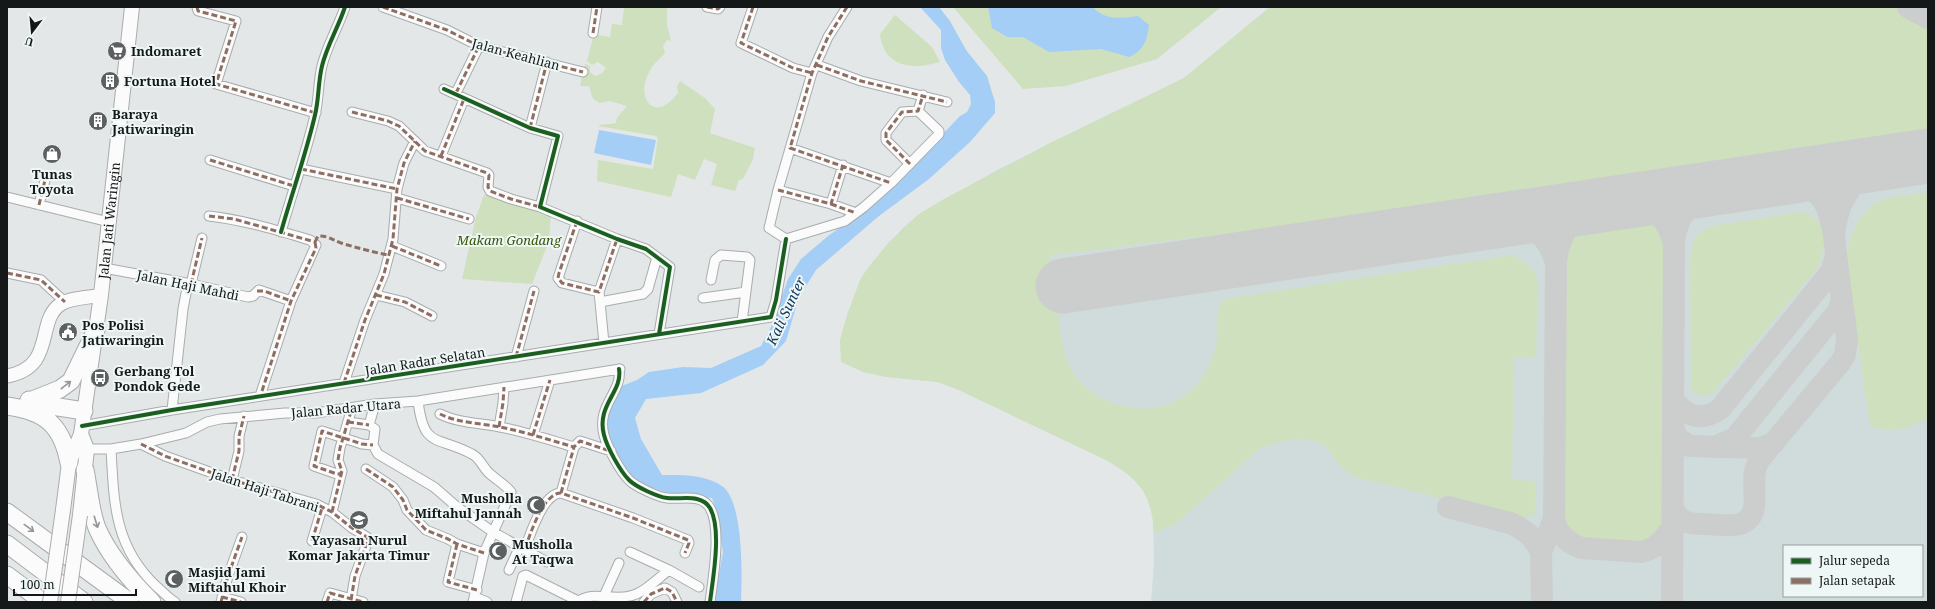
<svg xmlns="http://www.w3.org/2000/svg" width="1935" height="609" font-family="'Noto Serif',serif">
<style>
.built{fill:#d0dcdb;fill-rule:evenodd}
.green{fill:#cee0be}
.water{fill:#a5cef6}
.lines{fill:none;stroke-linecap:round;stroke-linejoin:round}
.taxiway{stroke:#cccece;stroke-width:22}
.runway{stroke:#cccece;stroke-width:55}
.street-casing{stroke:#a9acac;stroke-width:11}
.secondary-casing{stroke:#a9acac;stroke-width:15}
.primary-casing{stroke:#a9acac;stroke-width:16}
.highway-casing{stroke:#a9acac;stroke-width:19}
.street{stroke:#fbfbfb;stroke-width:9}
.secondary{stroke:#fbfbfb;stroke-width:13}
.primary{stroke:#fbfbfb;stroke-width:14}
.highway{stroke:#fbfbfb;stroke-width:17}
.primary-bridge-casing{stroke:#a9acac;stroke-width:16;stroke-linecap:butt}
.primary-bridge{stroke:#fbfbfb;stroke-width:14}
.quiet{stroke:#8d6e63;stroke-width:3;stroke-dasharray:6 3;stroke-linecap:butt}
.cycleway-casing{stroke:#eef7f6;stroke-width:6}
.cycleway{stroke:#1b5e20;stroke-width:4}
.oneway{stroke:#949595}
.labels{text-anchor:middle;stroke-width:4;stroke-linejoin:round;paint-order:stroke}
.poi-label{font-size:13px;font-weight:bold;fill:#151818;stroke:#eef7f6;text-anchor:start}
.street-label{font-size:13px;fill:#151818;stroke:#eef7f6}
.park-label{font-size:13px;font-style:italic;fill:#385507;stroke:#eef7f6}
.water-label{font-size:14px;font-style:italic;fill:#133b60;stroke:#eef7f6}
</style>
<rect width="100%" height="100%" fill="#e3e7e7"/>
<path class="built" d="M1270,7H1928V602H1151L1154,563L1153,511L1144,491L1127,472L1106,460L959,390L938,382L887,377L863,372L855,368L847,315L861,278L872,263L903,228L919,214L999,169L1184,78ZM1784,546H1922V596H1784Z"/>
<path class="green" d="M624,7H667V25L671,41L667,40L663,46L665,53C661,58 654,63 651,69C634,94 652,127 678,93L677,86L680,81L705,98L715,109L710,133L755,148L753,159L743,179L739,180L735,191L711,185L717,164L704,159L695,180L678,174L671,197L597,181L598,160L653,169L658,138L656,136L598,126C604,123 610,125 616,123L617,118L627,106L610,101L600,103L593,99L589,86H580L585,64L590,66V72L595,76L601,74L606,68L598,62L592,65L587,61L594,34L610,37L612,24L622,25Z
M953,7H1221L1157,59L1066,86L1023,89Z
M1270,7H1911L1928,16V149L1049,255C1052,274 1055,293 1058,312C1060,328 1062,349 1068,363C1080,391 1107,405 1135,408C1156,411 1179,403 1194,388C1207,374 1216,356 1217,336C1217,318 1214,316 1224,299L1513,255C1526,262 1533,268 1538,281L1536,357L1514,358L1512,480L1535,481V514L1522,518L1352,476C1347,471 1340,467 1336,461C1332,457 1330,449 1325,446C1305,434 1278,440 1259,449L1177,523L1154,533C1151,493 1141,481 1106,460L959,390L938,382L887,377L863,372L841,362L840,340L847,315L861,278L872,263L889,242L919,214L944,199L1050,143L1184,78Z
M895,15L932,47L940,62C913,70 884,68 880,34Z
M1928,193V418C1909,428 1891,434 1870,426L1848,275C1847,268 1846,260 1847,253C1850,232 1863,206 1885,199C1898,195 1914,195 1928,193Z
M484,195L551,212L549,241L532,284L462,279L476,217Z
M1633,200C1657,211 1666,217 1674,243L1672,527C1664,540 1656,549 1641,552L1581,548C1570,544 1560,536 1555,525L1557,251C1561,237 1575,212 1590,207C1603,202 1620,202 1633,200Z
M1800,212C1832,219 1826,243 1818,267L1713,393C1703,397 1695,397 1691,387L1690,260L1693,243L1698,234L1711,226Z"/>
<path class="water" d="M920,7H939L950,21L966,50L987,76L995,102V113L970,142L929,179L879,216L816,270L799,297L786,341L763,365L701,393L646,399L635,418L641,439L662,475C683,475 704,474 722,486C744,501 742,577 741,602H714L723,552L717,512L712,498L669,493L631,481L606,438L605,410L619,387L637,380L649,372L683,367L711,368L761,346L771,327L788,279L801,259L828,236L866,209L904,175L960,116L967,112L971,104L970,95L959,82L945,60L941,48V30Z
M988,7H1093C1104,21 1123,18 1138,16L1149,25C1147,41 1144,50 1129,57L1101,49L1049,52L1023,37H1007L992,28Z
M599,130L656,140L651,165L594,153Z"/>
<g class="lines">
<path class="taxiway" d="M1908,7L1928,18
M1790,176C1823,193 1828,201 1834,236C1837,203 1849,185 1874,164
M1633,200C1657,211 1666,217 1674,243C1677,215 1688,205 1710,189
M1504,220C1533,226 1547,233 1556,263C1558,237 1569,223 1589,207
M1673,399C1686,417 1701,422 1720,409L1831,272L1836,255L1834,236
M1673,426L1676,435L1680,440L1690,446L1760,448L1774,443
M1714,447L1735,438L1838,311L1842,300
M1672,505C1678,521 1686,524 1703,524C1713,524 1729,527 1740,524C1763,516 1751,489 1755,472C1755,468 1758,464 1759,460L1840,363L1845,355L1847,339L1836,255
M1448,507L1510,523C1525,530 1535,537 1541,553
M1554,518C1556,533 1567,542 1581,548L1641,552C1656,549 1664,540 1672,527
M1542,602L1541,553L1554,518L1556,263
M1672,602L1674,243"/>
<path class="runway" d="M1063,286L1928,156"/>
<defs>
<path id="street" d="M197,7L198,11L236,21L216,84L316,113
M383,7L447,30L479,46L583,72
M707,7L718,9L720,7
M753,7L741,43L793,68L812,73
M847,7L828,37L812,73L778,190L769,228L786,239L845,221L864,207L891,183L939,134V131L918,111
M593,33L597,7
M817,65L861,81L947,102
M444,89L530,128L558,136L540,207L617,239L646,249L670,267L659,334
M456,93L479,46
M352,112L388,121L399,126L425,151L487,173L489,175L488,187L490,191L511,199L540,207
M530,128L547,62
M790,148L891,183
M441,156L464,99
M210,160L294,186
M910,164L886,140V133L902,112L918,111L923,95
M301,169L397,189
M778,190L831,204L843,165
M7,197L109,222
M397,198L469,219
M831,204L856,213
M39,205L45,180
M209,216C244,220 276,230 310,240L316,245L291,301L260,396
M577,221L558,278L562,283L599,292
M281,232C292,193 306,154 315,115C319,99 318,82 322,66C327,45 338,28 345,7
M392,246L441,266
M104,268L191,284L248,297L253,296L259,290L291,301
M7,273L41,280L65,302
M711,280L715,260L721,255L747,257L750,260L742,322
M191,284L202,238
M376,295L405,302L432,316
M703,298L746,292
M600,302L643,294L648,289L657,257
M604,343L599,292L617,239
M516,357L534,291
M619,369C623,392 596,405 604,435C607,447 620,471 629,480C636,487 658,497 667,498C681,500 701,493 710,508C722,529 713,578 710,602
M344,383L365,320L384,274L393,239L397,189L404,163L415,141
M418,401C424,450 437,435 472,454C480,458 482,466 488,472C495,479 505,484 511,492L484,553L473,602
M375,404L369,425L375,429L373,445L378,454L434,487L457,507L493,532L547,562
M172,410L183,309L188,283
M440,414C458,423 480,423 500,427C525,432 550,440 574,447L580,441L611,451
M348,422L369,425
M82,426L172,410L771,317L776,300L786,239
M499,427L503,403L504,387
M533,435L550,380
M141,444L165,456L232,480L316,504L332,512L352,528L367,537L368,540L355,576L351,600
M82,449H111L141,444L186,433L207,422L220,419L285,413H316L375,404L418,401L620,369
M111,449C114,503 114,546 156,586C162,591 168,598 175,602
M366,469L393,487L403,500L407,510L426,530L448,539L457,544L484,553
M342,471L340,474H337L314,466L322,431L362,444L373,445
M232,480L239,451V436L244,416
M561,493L574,447
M332,512L342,471L338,460L340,448L352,408
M312,541L322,508
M457,544L448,582L477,590
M525,548C531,533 543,493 561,493L633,518L688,540L689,543L685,553
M630,552L669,570L699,587
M509,570L520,546
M604,596L619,563
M222,597L241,602
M475,597L487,602
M221,602L228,576L242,537
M327,602L330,593L363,602
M516,602L523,576L526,575L578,601
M577,602C593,590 612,601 630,596C644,593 657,579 669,570
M644,602L651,594L665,588L672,592L677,602"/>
<path id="secondary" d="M7,376C57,367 35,320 61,304C72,297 89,298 101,295"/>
<g id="primary">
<path id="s1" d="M63,510L69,463L81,434L101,295L132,7"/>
<path d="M80,515L87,449L81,434"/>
</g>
<path id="highway" d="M29,400L39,404L84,411
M30,401L60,389L71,381L96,330
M7,406C45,411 62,425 69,463
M85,470C89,489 90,510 97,528C109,556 131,581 152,602
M7,512L130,602
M7,544L84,602
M7,575L43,602"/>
</defs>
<use href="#street" class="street-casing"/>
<use href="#secondary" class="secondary-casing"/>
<use href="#primary" class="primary-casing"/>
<use href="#highway" class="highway-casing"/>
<use href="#street" class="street"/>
<use href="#secondary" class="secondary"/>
<use href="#primary" class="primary"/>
<use href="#highway" class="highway"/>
<defs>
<path id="primary-bridge" d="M50,602L63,510
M68,602L80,515"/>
</defs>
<use href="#primary-bridge" class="primary-bridge-casing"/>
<use href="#primary-bridge" class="primary-bridge"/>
<path class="quiet" d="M197,7L198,11L236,21L216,84L316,113
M383,7L447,30L479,46L583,72
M707,7L718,9L720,7
M753,7L741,43L793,68L812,73
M847,7L828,37L812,73L790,148L891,183
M593,33L597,7
M817,65L861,81L947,102
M456,93L479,46
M352,112L388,121L399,126L425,151L487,173L489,175L488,187L490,191L511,199L540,207
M530,128L547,62
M441,156L464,99
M210,160L294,186
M910,164L886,140V133L902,112L918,111L923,95
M301,169L397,189
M778,190L831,204L843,165
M397,198L469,219
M831,204L856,213
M39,205L45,180
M209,216L234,219L315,242
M577,221L559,273L558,278L562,283L599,292L617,239
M315,242L318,236C330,236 332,240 341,243C357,248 373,252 388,255
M392,246L441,266
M7,273L41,280L65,302
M191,284L202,238
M257,291H264L291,301
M376,295L405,302L432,316
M516,357L534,291
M344,383L365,320L384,274L393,239L397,189L404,163L415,141
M262,391L291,301L316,248L315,242
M440,414C458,423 480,423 500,427C525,432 550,440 574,447L580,441L610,451
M348,422L369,425
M499,427L503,403L504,387
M533,435L550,380
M141,444L165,456L232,480L316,504L332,512L352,528L367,537L368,540L355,576L351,600
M366,469L393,487L403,500L407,510L426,530L448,539L457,544L484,553
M342,471L340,474H337L314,466L322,431L362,444L373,445
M232,480L239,451V436L244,416
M561,493L574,447
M332,512L342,471L338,460L340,448L352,408
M312,541L322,508
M457,544L448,582L477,590
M525,548C531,533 543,493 561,493L633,518L688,540L689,543L685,553
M222,597L241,602
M221,602L228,576L242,537
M327,602L330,593L363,602
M644,602L651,594L665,588L672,592L677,602"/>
<defs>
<path id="cycleway" d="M444,89L530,128L558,136L540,207L617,239L646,249L670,267L659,334
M281,232C292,193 306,154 315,115C319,99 318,82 322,66C327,45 338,28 345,7
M619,369C623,392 596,405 604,435C607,447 620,471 629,480C636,487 658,497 667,498C681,500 701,493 710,508C722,529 713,578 710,602
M82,426L172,410L771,317L776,300L786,239"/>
</defs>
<use href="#cycleway" class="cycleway-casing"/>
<use href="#cycleway" class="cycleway"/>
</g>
<defs><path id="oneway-shaft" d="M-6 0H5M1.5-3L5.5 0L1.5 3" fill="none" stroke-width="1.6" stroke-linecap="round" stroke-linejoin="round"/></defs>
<g class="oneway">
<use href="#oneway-shaft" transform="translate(66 385) rotate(-38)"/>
<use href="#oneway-shaft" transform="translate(96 522) rotate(73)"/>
<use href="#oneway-shaft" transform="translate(29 528) rotate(36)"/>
</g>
<defs>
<symbol id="supermarket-disc" viewBox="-11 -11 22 22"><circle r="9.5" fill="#5d6060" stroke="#eef7f6"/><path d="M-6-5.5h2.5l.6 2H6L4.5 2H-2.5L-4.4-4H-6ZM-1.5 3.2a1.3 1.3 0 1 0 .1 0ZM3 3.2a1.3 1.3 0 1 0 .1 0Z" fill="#fff"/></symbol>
<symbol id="building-disc" viewBox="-11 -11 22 22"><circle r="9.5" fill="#5d6060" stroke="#eef7f6"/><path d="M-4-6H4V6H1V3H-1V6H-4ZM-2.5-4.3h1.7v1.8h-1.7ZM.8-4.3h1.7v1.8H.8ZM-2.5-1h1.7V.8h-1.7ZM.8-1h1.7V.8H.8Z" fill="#fff"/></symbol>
<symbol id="shop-disc" viewBox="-11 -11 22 22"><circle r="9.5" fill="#5d6060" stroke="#eef7f6"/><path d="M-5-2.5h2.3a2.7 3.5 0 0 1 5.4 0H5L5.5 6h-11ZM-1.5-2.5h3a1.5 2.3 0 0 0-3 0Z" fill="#fff"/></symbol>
<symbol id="civic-disc" viewBox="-11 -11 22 22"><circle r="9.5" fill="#5d6060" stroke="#eef7f6"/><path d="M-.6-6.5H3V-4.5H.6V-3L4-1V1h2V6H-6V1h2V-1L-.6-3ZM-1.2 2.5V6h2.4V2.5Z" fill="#fff"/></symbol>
<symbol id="bus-disc" viewBox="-11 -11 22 22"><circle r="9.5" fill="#5d6060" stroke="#eef7f6"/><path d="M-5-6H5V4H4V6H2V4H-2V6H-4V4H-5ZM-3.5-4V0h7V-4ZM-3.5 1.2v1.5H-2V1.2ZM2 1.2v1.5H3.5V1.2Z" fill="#fff"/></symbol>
<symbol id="mosque-disc" viewBox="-11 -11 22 22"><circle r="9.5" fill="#5d6060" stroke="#eef7f6"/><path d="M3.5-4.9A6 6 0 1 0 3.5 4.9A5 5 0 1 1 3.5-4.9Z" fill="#fff"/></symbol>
<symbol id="school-disc" viewBox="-11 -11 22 22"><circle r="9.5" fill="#5d6060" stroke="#eef7f6"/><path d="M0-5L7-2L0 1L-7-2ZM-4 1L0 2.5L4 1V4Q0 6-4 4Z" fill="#fff"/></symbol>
</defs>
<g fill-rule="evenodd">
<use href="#supermarket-disc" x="106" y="40" width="22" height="22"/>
<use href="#building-disc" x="99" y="70" width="22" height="22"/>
<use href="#building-disc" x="87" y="110" width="22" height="22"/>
<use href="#shop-disc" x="41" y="143" width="22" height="22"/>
<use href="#civic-disc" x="57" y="321" width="22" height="22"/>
<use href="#bus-disc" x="89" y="367" width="22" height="22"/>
<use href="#mosque-disc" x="525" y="494" width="22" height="22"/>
<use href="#school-disc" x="348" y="509" width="22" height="22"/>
<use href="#mosque-disc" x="487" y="540" width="22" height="22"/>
<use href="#mosque-disc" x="163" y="568" width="22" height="22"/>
</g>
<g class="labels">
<g class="poi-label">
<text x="131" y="56">Indomaret</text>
<text x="124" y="86">Fortuna Hotel</text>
<text x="112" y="119">Baraya<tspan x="112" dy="15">Jatiwaringin</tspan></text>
<text x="52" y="179" text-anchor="middle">Tunas<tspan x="52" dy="15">Toyota</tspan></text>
<text x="82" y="330">Pos Polisi<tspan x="82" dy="15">Jatiwaringin</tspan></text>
<text x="114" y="376">Gerbang Tol<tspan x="114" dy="15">Pondok Gede</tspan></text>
<text x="522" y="503" text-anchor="end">Musholla<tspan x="522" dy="15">Miftahul Jannah</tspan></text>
<text x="359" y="545" text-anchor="middle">Yayasan Nurul<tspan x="359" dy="15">Komar Jakarta Timur</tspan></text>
<text x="512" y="549">Musholla<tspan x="512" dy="15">At Taqwa</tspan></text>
<text x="188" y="577">Masjid Jami<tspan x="188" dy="15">Miftahul Khoir</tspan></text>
</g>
<g class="street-label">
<text transform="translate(516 54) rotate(15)" y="5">Jalan Keahlian</text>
<text dy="5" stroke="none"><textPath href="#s1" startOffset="294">Jalan Jati Waringin</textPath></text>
<text transform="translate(188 285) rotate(12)" y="5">Jalan Haji Mahdi</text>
<text transform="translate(425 361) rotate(-9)" y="5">Jalan Radar Selatan</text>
<text transform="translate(346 408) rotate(-5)" y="5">Jalan Radar Utara</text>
<text transform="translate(265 490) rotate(18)" y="5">Jalan Haji Tabrani</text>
</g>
<g class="park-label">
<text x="509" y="245">Makam Gondang</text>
</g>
<g class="water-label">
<text transform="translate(786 311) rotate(-65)" y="5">Kali Sunter</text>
</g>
</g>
<rect width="1935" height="609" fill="none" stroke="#151818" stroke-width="16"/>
<rect x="1783" y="545" width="140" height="52" fill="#eef7f6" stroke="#979e9d"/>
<rect x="1791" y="558" width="20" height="6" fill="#1b5e20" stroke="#979e9d"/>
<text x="1819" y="565" font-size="12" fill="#151818">Jalur sepeda</text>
<rect x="1791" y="578" width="20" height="6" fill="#8d6e63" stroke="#979e9d"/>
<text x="1819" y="585" font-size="12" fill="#151818">Jalan setapak</text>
<g transform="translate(32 32) rotate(196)" stroke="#eef7f6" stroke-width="3" paint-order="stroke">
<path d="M0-3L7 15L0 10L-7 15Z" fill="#151818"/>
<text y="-6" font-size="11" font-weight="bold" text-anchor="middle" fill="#151818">U</text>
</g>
<path d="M14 589v6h122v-6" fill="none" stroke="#151818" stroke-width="2"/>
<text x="20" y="589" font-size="12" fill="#151818" stroke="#eef7f6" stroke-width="3" paint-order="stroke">100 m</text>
</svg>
